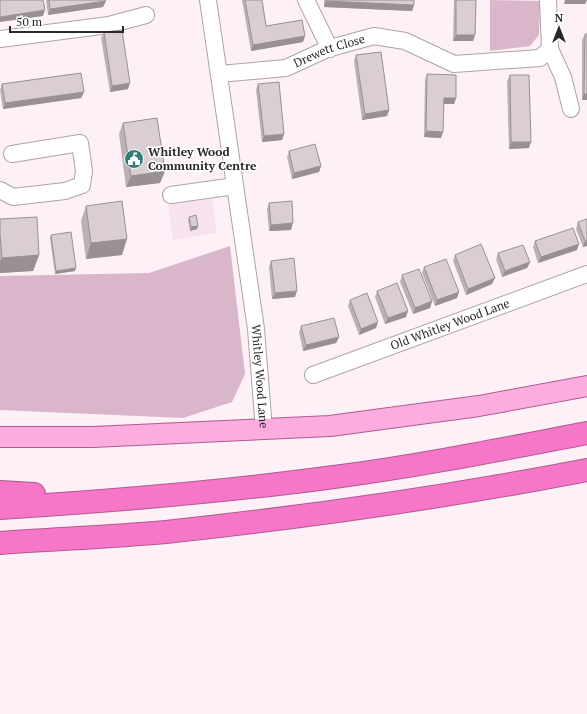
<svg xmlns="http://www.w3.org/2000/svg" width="587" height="714" font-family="'PT Serif',serif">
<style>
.built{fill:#f7e3ee}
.green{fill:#d9b6ca}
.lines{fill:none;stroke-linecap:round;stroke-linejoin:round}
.minor-casing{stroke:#ada2a8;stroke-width:18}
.major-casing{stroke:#af5b91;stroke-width:22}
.highway-casing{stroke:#af5b91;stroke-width:24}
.minor{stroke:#fff;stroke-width:16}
.major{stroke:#faadde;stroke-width:20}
.highway{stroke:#f677c8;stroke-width:22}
.wall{fill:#bbb1b6}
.shaded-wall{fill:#999094}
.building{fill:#daced4;stroke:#999094}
.labels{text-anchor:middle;stroke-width:3;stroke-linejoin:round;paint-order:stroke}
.street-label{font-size:12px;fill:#2c282a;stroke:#fff}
.poi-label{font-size:12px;font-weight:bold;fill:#2c282a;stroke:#fff;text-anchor:start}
</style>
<rect width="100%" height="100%" fill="#fdf1f7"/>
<path class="built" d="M211,192L217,233L173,240L167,198Z"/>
<path class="green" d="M490,0L540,1L539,35L530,46L490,51Z
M230,246L245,374L232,402L183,418L0,410V276L149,273Z"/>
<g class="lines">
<defs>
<g id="minor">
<path id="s1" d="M208,0L256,329L264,430"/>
<path d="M306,0L330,49"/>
<path d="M0,39L109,25L146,15"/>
<path d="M550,49L563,77L571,109"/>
<path id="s2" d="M219,74L286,68L327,49L374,36L405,41L454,64L540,58L550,49L548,0"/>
<path d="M0,190L13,197L65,191L82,185L84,171L80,143L12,154"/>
<path d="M171,195L235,186"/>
<path id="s3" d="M313,375L587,274"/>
</g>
<path id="major" d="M0,437H93L330,426L479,406L587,386"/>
<path id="highway" d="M0,492L34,494
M0,508C112,501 223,492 334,477C419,466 503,449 587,433
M0,543C55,539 111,537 166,532C307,517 447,497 587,470"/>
</defs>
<use href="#minor" class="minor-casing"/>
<use href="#major" class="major-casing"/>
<use href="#highway" class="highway-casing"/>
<use href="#minor" class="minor"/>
<use href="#major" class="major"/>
<use href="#highway" class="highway"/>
</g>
<path class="wall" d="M46,0H105L103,7L48,15Z
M242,0H262L266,26L305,36L303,42L251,51Z
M324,0H414V5L412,11L324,7Z
M454,0H476L475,35L473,41H453Z
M104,32L128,89L110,92L101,38Z
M585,34L587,100H582V40Z
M356,55L389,110L387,116L362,120L354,61Z
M427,74L456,98L454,104H444L441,138L424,137L425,80Z
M510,75L529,148L509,149L507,81Z
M2,84L84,92L81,98L3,109L0,90Z
M258,84L284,134L282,140L262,142L256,90Z
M123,123L165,171L160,183L126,187L119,134Z
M289,151L321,166L319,172L292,179L287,157Z
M269,203L291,230L269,231L267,209Z
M86,206L122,255L86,259L81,221Z
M189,217L198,226L197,229L190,231L188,220Z
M0,219L39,255L33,271L0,273Z
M578,222L587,246L583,247L576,229Z
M51,235L75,271L55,274L50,238Z
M535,241L577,250L538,263L533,247Z
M498,253L530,262L527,268L502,277L496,259Z
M455,255L492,284L466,295L453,261Z
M271,261L295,297L272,299L269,267Z
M424,267L457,298L435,306L422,273Z
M402,275L432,301L430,308L413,314L400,282Z
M377,291L406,317L385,324L375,297Z
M350,300L376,328L359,335L348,306Z
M301,326L339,337L336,343L303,351L299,332Z"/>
<path class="shaded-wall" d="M565,0H587L585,4H564Z
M106,1L103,7L48,15L50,9Z
M326,1L414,5L412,11L324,7Z
M45,10L43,16L0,22V17Z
M456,35H475L473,41H453Z
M305,36L303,42L251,51L253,45Z
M130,83L128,89L110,92L112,86Z
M84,92L81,98L3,109L5,103Z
M584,94H587V100H582Z
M444,98H456L454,104H442Z
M389,110L387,116L362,120L365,114Z
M426,131L443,132L441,138L424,137Z
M284,134L282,140L262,142L264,136Z
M511,142H531L529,148L509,149Z
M321,166L319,172L292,179L294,173Z
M165,171L160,183L126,187L131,176Z
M293,223L291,230L269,231L271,225Z
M198,226L197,229L190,231L191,227Z
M127,239L122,255L86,259L91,243Z
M585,241H587V246L583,247Z
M579,244L577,250L538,263L541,257Z
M39,255L33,271L0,273V262L2,258Z
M530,262L527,268L502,277L505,271Z
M76,268L75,271L55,274L56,271Z
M495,278L492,284L466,295L468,289Z
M297,291L295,297L272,299L275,293Z
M459,292L457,298L435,306L437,300Z
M432,301L430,308L413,314L415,308Z
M408,311L406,317L385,324L388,318Z
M378,322L376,328L359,335L361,329Z
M339,337L336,343L303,351L306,345Z"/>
<path class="building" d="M0,0H43L45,10L0,17Z
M49,0H105L106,1L50,9Z
M245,0H262L266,26L302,20L305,36L253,45Z
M326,0H414V5L326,1Z
M456,0H476L475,35H456Z
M122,30L130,83L112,86L104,32Z
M585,34H587V94H584Z
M381,52L389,110L365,114L356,55Z
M81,73L84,92L5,103L2,84Z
M427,74L456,75V98H444L443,132L426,131Z
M510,75H529L531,142H511Z
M279,82L284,134L264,136L258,84Z
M157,118L165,171L131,176L123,123Z
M315,144L321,166L294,173L289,151Z
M122,201L127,239L91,243L86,206Z
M292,201L293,223L271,225L269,203Z
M196,215L198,226L191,227L189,217Z
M37,217L39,255L2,258L0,234V219Z
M587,219V241H585L578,222Z
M573,228L579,244L541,257L535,241Z
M71,232L76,268L56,271L51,235Z
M481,244L495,278L468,289L455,255Z
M523,245L530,262L505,271L498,253Z
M294,258L297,291L275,293L271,261Z
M446,259L459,292L437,300L424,267Z
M419,269L432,301L415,308L402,275Z
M397,283L408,311L388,318L377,291Z
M367,293L378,322L361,329L350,300Z
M334,318L339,337L306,345L301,326Z"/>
<defs>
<symbol id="civic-disc" viewBox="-11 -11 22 22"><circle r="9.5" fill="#347c77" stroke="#fff"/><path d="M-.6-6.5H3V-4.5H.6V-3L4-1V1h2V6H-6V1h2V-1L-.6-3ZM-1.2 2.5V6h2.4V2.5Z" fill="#fff"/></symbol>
</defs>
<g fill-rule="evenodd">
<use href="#civic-disc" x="123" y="148" width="22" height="22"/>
</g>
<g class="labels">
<g class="street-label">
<text dy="4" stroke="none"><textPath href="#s2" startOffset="114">Drewett Close</textPath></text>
<text dy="4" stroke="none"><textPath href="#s3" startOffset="146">Old Whitley Wood Lane</textPath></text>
<text dy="4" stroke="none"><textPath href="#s1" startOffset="380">Whitley Wood Lane</textPath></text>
</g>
<g class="poi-label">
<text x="148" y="156">Whitley Wood<tspan x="148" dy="14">Community Centre</tspan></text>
</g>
</g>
<g transform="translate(559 28)" stroke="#ffffff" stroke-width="3" paint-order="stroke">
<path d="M0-3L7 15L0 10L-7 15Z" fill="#2c282a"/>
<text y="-6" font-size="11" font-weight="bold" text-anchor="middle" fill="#2c282a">N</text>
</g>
<path d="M10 26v6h113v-6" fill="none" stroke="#2c282a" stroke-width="2"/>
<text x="16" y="26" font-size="12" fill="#2c282a" stroke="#ffffff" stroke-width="3" paint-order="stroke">50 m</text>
</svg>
